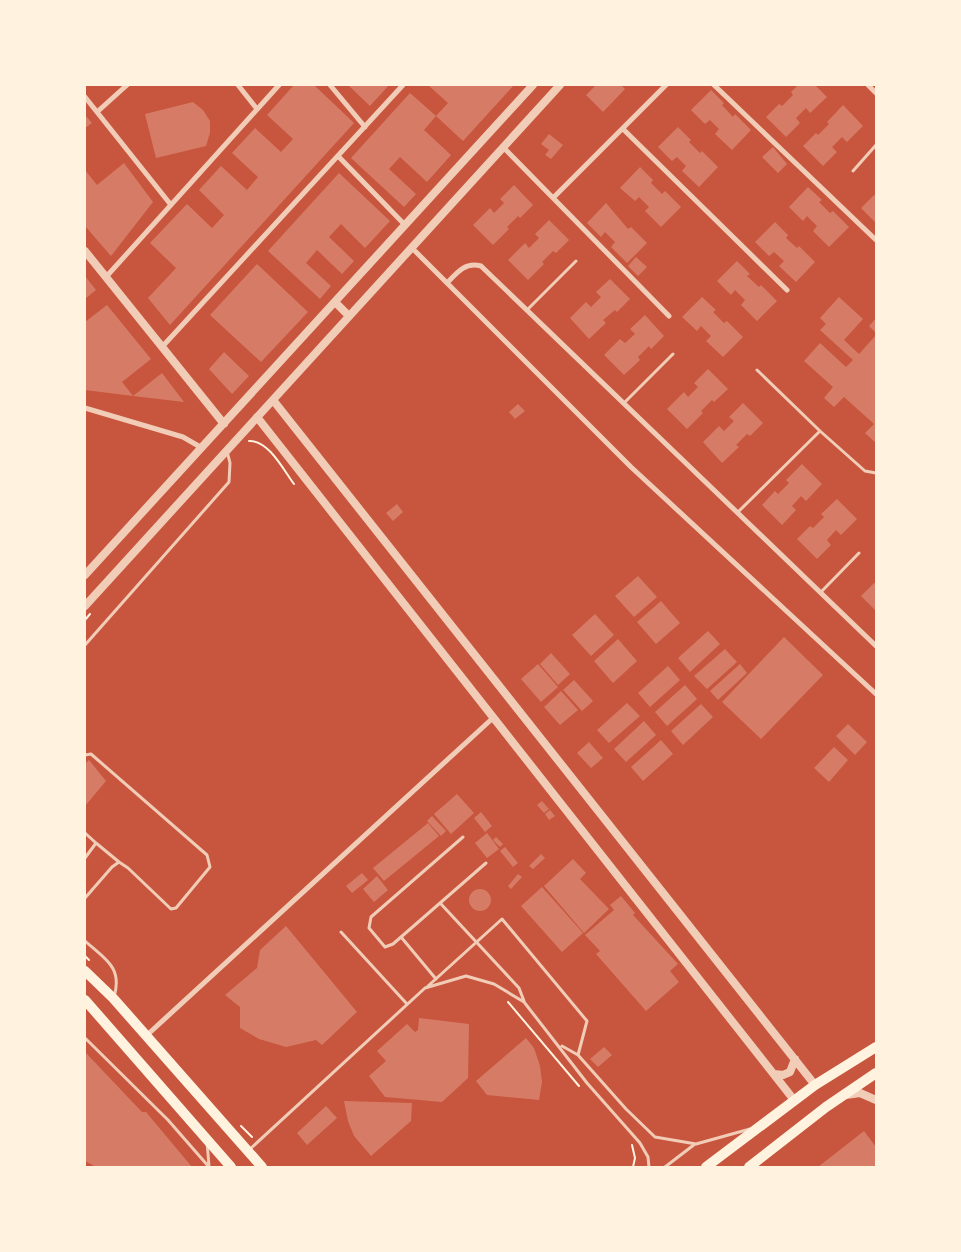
<svg xmlns="http://www.w3.org/2000/svg" width="961" height="1252" font-family="Inter,sans-serif">
<style>
.building{fill:#d67c66}
.lines{fill:none;stroke-linecap:round;stroke-linejoin:round}
.path{stroke:#fff3e0;stroke-width:2}
.service{stroke:#f1ccb7;stroke-width:3}
.minor{stroke:#f1ccb7;stroke-width:5}
.tertiary{stroke:#f1ccb7;stroke-width:8}
.primary{stroke:#fff3e0;stroke-width:10}
.trunk{stroke:#fff3e0;stroke-width:10}
</style>
<rect width="100%" height="100%" fill="#c8553d"/>
<path class="building" d="M294,85H314L354,123L170,325L148,298L176,268L150,243L187,204L212,228L224,215L199,190L221,166L247,190L258,177L232,153L255,128L281,152L293,139L267,115Z
M348,85H389L370,106Z
M428,85H514L463,141L436,116L448,103Z
M596,85H621L625,89L603,112L586,95Z
M798,85H815L827,97L810,113L806,108L796,118L800,123L786,137L766,117L779,104L782,106L793,95L791,92Z
M711,90L724,103L722,105L733,117L735,114L751,130L732,150L715,134L719,129L710,120L705,124L691,110Z
M410,93L436,116L424,130L451,155L427,182L400,157L389,169L416,194L404,207L351,158Z
M193,102L203,110L210,121V133L206,146L156,158L145,114Z
M843,105L863,126L847,142L842,137L832,147L837,152L823,166L803,146L816,133L818,135L829,124L827,122Z
M85,115L92,123L85,128Z
M678,127L691,140L689,142L700,153L702,151L718,167L699,187L682,171L686,166L677,157L672,161L658,147Z
M549,134L563,145L551,159L545,155L549,150L541,144Z
M773,147L787,164L778,173L762,157Z
M124,163L153,202L111,256L85,226V170L97,185Z
M640,167L653,180L651,183L662,194L665,191L681,207L661,227L645,211L649,207L639,197L635,201L620,188Z
M339,173L390,221L365,248L341,224L329,237L354,261L342,274L317,250L306,263L331,286L320,299L268,251Z
M514,185L533,205L520,218L518,216L507,227L509,229L493,245L473,225L490,208L494,213L504,203L500,199Z
M808,187L822,200L819,202L830,213L833,211L849,227L829,247L813,231L817,226L807,216L803,221L789,207Z
M874,195L876,196V223L861,208Z
M606,203L628,229L631,227L647,243L627,263L611,247L615,242L605,232L601,237L587,223Z
M549,220L569,240L556,253L553,251L542,262L544,264L528,280L508,260L525,243L529,248L539,238L535,234Z
M775,222L788,235L786,238L797,248L799,246L815,262L796,282L779,266L784,261L774,252L769,256L755,242Z
M636,257L647,267L638,276L628,266Z
M737,261L750,274L747,276L759,287L761,285L777,301L757,321L741,305L745,300L735,290L731,295L717,281Z
M257,264L308,312L261,362L210,315Z
M85,276L96,290L85,299Z
M610,279L630,299L617,312L615,310L603,320L606,323L589,339L570,318L586,302L591,307L601,297L596,292Z
M702,297L716,310L713,312L724,323L727,321L743,337L723,357L706,341L711,336L701,326L697,331L682,317Z
M839,297L863,319L844,340L859,354L876,335V443L865,433L874,424L844,397L834,407L824,398L833,387L804,361L820,343L846,367L853,360L820,330L826,324L820,318Z
M107,305L151,359L122,382L133,396L162,373L184,402L133,396L85,390V322Z
M645,315L664,336L651,349L649,346L638,357L640,360L624,375L604,355L620,339L625,343L635,334L630,329Z
M876,318V333L869,326Z
M224,352L249,376L232,394L209,369Z
M708,369L728,389L714,402L712,400L701,411L703,413L687,429L667,409L684,392L688,397L698,387L694,383Z
M743,403L763,423L750,436L747,434L736,445L739,447L722,463L703,442L719,426L724,431L734,421L729,417Z
M518,404L525,411L515,419L509,412Z
M802,464L822,484L806,501L801,496L792,506L796,510L782,525L762,505L775,491L778,494L789,483L786,480Z
M837,499L857,519L841,535L836,530L827,540L831,545L817,559L797,539L810,526L813,528L824,517L821,514Z
M397,504L403,512L393,521L386,513Z
M638,576L657,597L634,617L615,596Z
M874,583L876,584V611L861,596Z
M661,601L680,623L656,644L637,622Z
M595,614L614,635L591,656L572,635Z
M708,631L720,644L690,672L678,658Z
M784,637L823,675L761,739L722,702Z
M618,639L637,661L613,683L594,661Z
M725,649L737,662L707,689L694,676Z
M551,653L570,674L558,685L540,664Z
M538,664L558,687L541,702L521,679Z
M740,664L747,673L718,700L710,691Z
M668,666L680,680L650,707L638,693Z
M574,680L593,701L582,711L563,690Z
M685,685L697,699L667,726L655,712Z
M561,691L578,710L560,725L544,707Z
M627,703L640,716L609,743L597,730Z
M701,704L713,717L683,745L671,731Z
M644,721L656,735L626,762L614,749Z
M848,724L867,742L855,755L836,736Z
M661,740L673,754L643,781L631,767Z
M589,742L603,758L591,768L577,753Z
M834,747L848,760L829,782L814,768Z
M89,760L106,781L85,806V764Z
M457,794L474,813L451,834L434,814Z
M542,801L549,809L544,813L537,805Z
M550,810L555,816L549,820L545,814Z
M481,812L492,826L485,832L474,818Z
M432,816L446,831L441,836L427,821Z
M428,823L439,836L384,881L373,868Z
M487,833L499,849L487,858L475,843Z
M496,837L503,844L500,847L493,840Z
M505,847L518,863L513,867L500,851Z
M541,854L545,858L533,869L529,866Z
M573,859L586,873L580,879L609,909L584,933L544,886Z
M362,873L368,880L352,893L346,886Z
M518,874L522,877L511,889L508,886Z
M377,876L388,890L374,902L363,889Z
M542,887L583,933L562,952L521,906Z
M469 900a11 11 0 1 1 22 0a11 11 0 1 1-22 0Z
M621,896L635,913L633,915L678,964L670,971L679,982L646,1011L596,954L600,951L585,935L614,910L610,905Z
M286,926L357,1012L322,1045L316,1040L286,1047L259,1039L240,1028V1007L225,995L257,968L260,950Z
M419,1018L469,1024L468,1078L442,1102L385,1097L369,1076L386,1061L377,1051L407,1024L415,1032L418,1030Z
M526,1038L534,1048L540,1066L542,1082L539,1100L487,1095L476,1081Z
M604,1047L612,1055L598,1067L590,1059Z
M85,1052L142,1112H146L192,1167H96L85,1161Z
M344,1101L412,1103L411,1121L371,1156L354,1136L348,1121Z
M326,1106L337,1118L307,1145L297,1133Z
M864,1131L876,1147V1167H818Z"/>
<g class="lines">
<path class="path" d="M249,441C269,440 284,471 294,484
M85,620L90,614
M85,956L89,960
M508,1002L579,1086
M241,1126L252,1137
M632,1145L635,1158L633,1167"/>
<path class="service" d="M853,171L876,145
M527,310L576,261
M757,370L820,431
M624,403L673,354
M738,512L820,431L865,471L876,473
M821,592L859,553
M85,645L229,482L230,463L227,451
M85,755L91,754L207,855L210,867L176,908L171,909L128,868L119,862L112,867L85,898
M85,833L96,843L85,858
M463,837L371,917L369,928L385,947L393,944L486,863
M96,843L119,862
M441,904L519,988L524,1001
M341,932L407,1004
M401,937L436,979
M85,941C105,959 123,967 114,997
M428,986L502,919L587,1021L578,1055
M85,1038L168,1120L209,1167
M562,1046L578,1055L626,1109L655,1137L696,1144L750,1129
M207,1142L209,1166
M249,1150L425,988L466,976L494,984L524,1002L587,1083L640,1143L648,1157L649,1167
M665,1167L695,1144"/>
<path class="minor" d="M238,85L257,109
M330,85L365,127
M714,85L876,240
M868,85L876,93
M85,97L171,205
M97,112L127,85
M623,129L787,290
M503,147L669,316
M338,156L405,225
M554,197L666,85
M412,248L631,467L876,694
M106,277L279,85
M448,282C458,271 466,262 481,266L876,646
M162,347L403,85
M85,408L183,437L202,448
M146,1036L494,717"/>
<path class="tertiary" d="M85,251L224,424
M335,302L349,316
M273,400L815,1085
M257,417L794,1100
M85,575L533,85
M85,606L560,85
M775,1074L783,1075L790,1072L795,1059
M846,1095L860,1093L876,1100"/>
<path class="primary" d="M85,971L113,998L262,1167
M85,1000L231,1167"/>
<path class="trunk" d="M706,1167L815,1085L876,1047
M749,1167L826,1107L876,1073"/>
</g>
<rect width="961" height="1252" fill="none" stroke="#fff3e0" stroke-width="172"/>
</svg>
